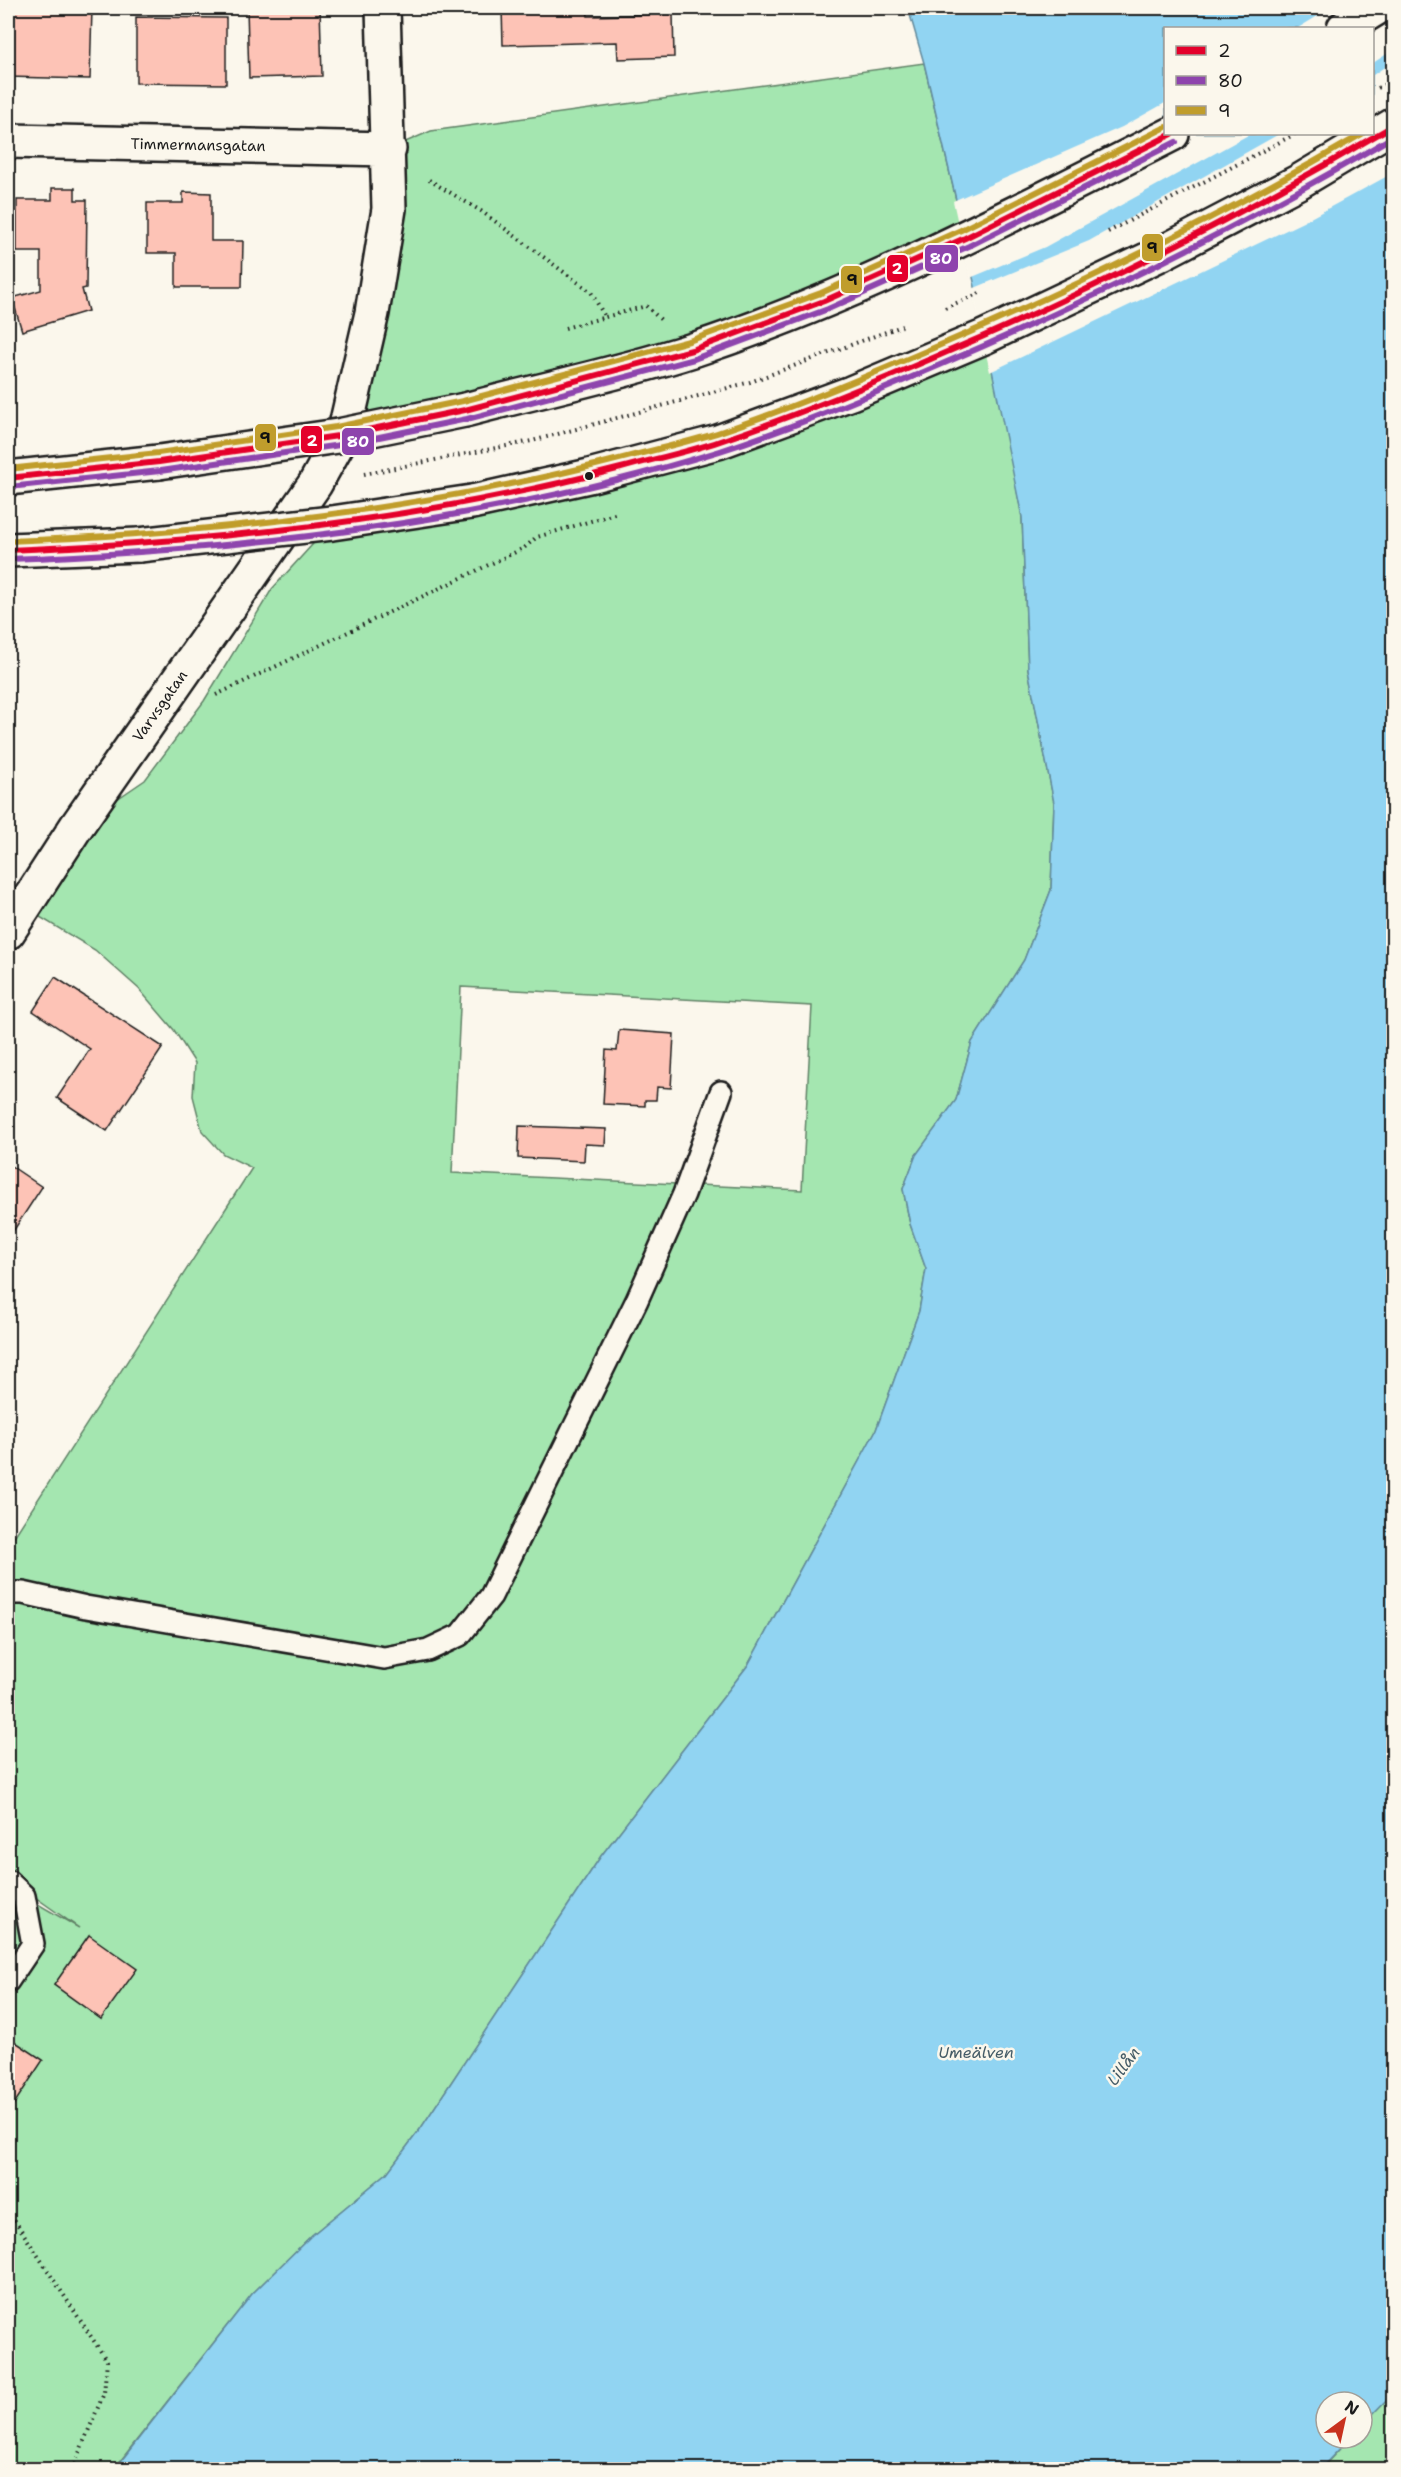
<svg xmlns="http://www.w3.org/2000/svg" width="1401" height="2477" font-family="'Shantell Sans',sans-serif">
<style>
.green{fill:#a4e6b0;stroke:#608166;stroke-width:1.5;fill-rule:evenodd}
.water{fill:#91d4f2;stroke:#628a9c;stroke-width:1.5;fill-rule:evenodd}
.pier{fill:#fbf7ec}
.building{fill:#fdc3b6;stroke:#1c1c1c;stroke-width:1.5}
.lines{fill:none;stroke-linecap:round;stroke-linejoin:round}
.lane-casing{stroke:#1c1c1c;stroke-width:26}
.street-casing{stroke:#1c1c1c;stroke-width:38}
.secondary-casing{stroke:#1c1c1c;stroke-width:38}
.path{stroke:#1c1c1c;stroke-width:4;stroke-dasharray:1.5 4.5;stroke-linecap:butt}
.lane{stroke:#fbf7ec;stroke-width:21}
.street{stroke:#fbf7ec;stroke-width:33}
.secondary{stroke:#fbf7ec;stroke-width:33}
.secondary-bridge-casing{stroke:#1c1c1c;stroke-width:38;stroke-linecap:butt}
.secondary-bridge{stroke:#fbf7ec;stroke-width:33}
.bus-1-casing{stroke:#fbf7ec;stroke-width:10}
.bus-2-casing{stroke:#fbf7ec;stroke-width:10}
.bus-3-casing{stroke:#fbf7ec;stroke-width:10}
.bus-1{stroke:#e4002b;stroke-width:6}
.bus-2{stroke:#8e44ad;stroke-width:6}
.bus-3{stroke:#c09d2c;stroke-width:6}
.bus-dot{fill:#1c1c1c;stroke:#fbf7ec;stroke-width:2}
.labels{text-anchor:middle;stroke-width:5;stroke-linejoin:round;paint-order:stroke}
.street-label{font-size:15px;fill:#1c1c1c;stroke:#fbf7ec}
.water-label{font-size:16px;font-style:italic;fill:#455c67;stroke:#fbf7ec}
.line-badge{stroke:#fbf7ec;stroke-width:2}
.badge-label{font-size:16px;text-anchor:middle;font-weight:bold;fill:#fff}
.pale-badge-label{font-size:16px;text-anchor:middle;font-weight:bold;fill:#111}
</style>
<rect width="100%" height="100%" fill="#fbf7ec"/>
<filter id="ink" filterUnits="userSpaceOnUse"><feTurbulence type="fractalNoise" baseFrequency=".0167" numOctaves="2"/><feDisplacementMap in="SourceGraphic" scale="12" xChannelSelector="R" yChannelSelector="G"/><feConvolveMatrix kernelMatrix="1 2 1 2 8 2 1 2 1" color-interpolation-filters="sRGB"/></filter>
<g filter="url(#ink)">
<path class="green" d="M924,63L965,238L692,350L338,436L389,149L431,131Z
M984,337L999,394L1022,517L1028,669L1054,802L1051,890L1024,960L972,1042L956,1100L916,1155L903,1189L910,1224L926,1269L919,1311L876,1430L748,1665L601,1856L421,2128L387,2173L312,2235L252,2294L114,2469H8V1881L24,1896L79,1928L8,1878V1546L252,1168L223,1154L202,1131L193,1096L195,1063L174,1030L139,989L95,950L25,908L76,827L145,780L204,701L272,589L332,523L589,476ZM461,987L812,1006L802,1190L452,1173ZM89,1935L101,2019L54,1985Z
M1393,2393V2469L1320,2470L1350,2438H1362V2425Z"/>
<path class="water" d="M908,8H1393V2393L1362,2425V2402H1326V2438H1350L1320,2469L114,2470L252,2294L312,2235L387,2173L421,2128L601,1856L748,1665L876,1430L919,1311L926,1269L910,1224L903,1189L916,1155L956,1100L972,1042L1024,960L1051,890L1054,803L1028,669L1022,517L965,238L924,63ZM1166,28H1372V134H1166Z"/>
<path class="pier" d="M1331,8H1393V50L1373,63L1372,28H1298Z
M1393,61V173L1303,222L990,372L972,289L1089,241L1279,134H1372L1373,75Z
M1165,103L1166,134H1250L1045,247L970,278L953,201L1122,127Z"/>
<path class="building" d="M8,8H92L90,79L8,77Z
M247,8H320L322,76L249,78Z
M502,8H587L588,16L673,14L674,57L618,59L617,42L503,45Z
M136,17L226,18V84L136,83Z
M52,188H75V200H87L86,288L82,289L88,311L22,331L12,298L41,290V252H17V200H52Z
M183,192L211,193V241H243L242,287H176V253H147V203H183Z
M55,977L163,1047L107,1131L57,1098L90,1049L33,1011Z
M619,1030L674,1034L671,1088L657,1087L656,1100H645V1106L603,1104L606,1050L617,1051Z
M519,1126L606,1129L605,1145L585,1144L584,1161L518,1158Z
M8,1164L42,1187L8,1239Z
M89,1935L137,1969L101,2019L54,1985Z
M8,2037L43,2060L8,2113Z"/>
<g class="lines">
<defs>
<path id="lane" d="M8,1593H23L86,1607L384,1658L428,1650L460,1635L491,1596L637,1300L684,1194L721,1092
M8,1881L24,1896L33,1944L8,1981"/>
<path id="street" d="M8,141L389,149
M8,932L76,827L315,484L345,430L372,313L389,209L383,8"/>
<path id="secondary" d="M1344,28L1377,8
M465,410C540,390 618,374 693,350C860,295 1016,213 1172,134
M8,478L159,462
M472,502L589,476L718,442L851,393L984,337L1162,253L1300,181L1394,125
M8,550L139,545"/>
</defs>
<use href="#lane" class="lane-casing"/>
<use href="#street" class="street-casing"/>
<use href="#secondary" class="secondary-casing"/>
<path class="path" d="M1378,88L1394,80
M429,180L481,211L591,292L605,317
M1108,232L1295,134
M945,308L982,292
M565,328L646,306L661,320
M364,474L532,441L750,382L902,326
M216,695L524,548L537,537L618,513
M8,2210L107,2361L104,2393L72,2470"/>
<use href="#lane" class="lane"/>
<use href="#street" class="street"/>
<use href="#secondary" class="secondary"/>
<defs>
<path id="secondary-bridge" d="M159,462L338,436L465,410
M139,545L332,523L472,502"/>
</defs>
<use href="#secondary-bridge" class="secondary-bridge-casing"/>
<use href="#secondary-bridge" class="secondary-bridge"/>
<defs>
<path id="bus-1" d="M8,478L159,462L338,436L465,410L692,350L824,301L965,238L1172,134
M8,550C214,542 421,520 621,468C654,459 688,452 720,441C795,416 868,386 940,355C1096,289 1248,212 1394,125"/>
<path id="bus-2" d="M9,487L160,471L340,445L467,419L694,359L828,309L969,246L1176,142
M8,559C247,550 491,522 720,451C795,427 868,396 940,365C1096,298 1248,223 1394,136"/>
<path id="bus-3" d="M8,469L158,453L336,427L463,401L689,341L821,293L961,230L1166,127
M8,541C216,533 425,510 627,457C657,449 688,442 717,433C792,408 865,377 938,346C1083,284 1226,214 1362,134"/>
</defs>
<use href="#bus-1" class="bus-1-casing"/>
<use href="#bus-2" class="bus-2-casing"/>
<use href="#bus-3" class="bus-3-casing"/>
<use href="#bus-1" class="bus-1"/>
<use href="#bus-2" class="bus-2"/>
<use href="#bus-3" class="bus-3"/>
</g>
</g>
<circle class="bus-dot" cx="589" cy="476" r="5"/>
<g class="labels">
<g class="street-label">
<text transform="translate(198 145) rotate(1)" y="5">Timmermansgatan</text>
<text transform="translate(160 706) rotate(-55)" y="5">Varvsgatan</text>
</g>
<g class="water-label">
<text x="976" y="2058">Umeälven</text>
<text transform="translate(1123 2066) rotate(-54)" y="6">Lillån</text>
</g>
</g>
<g class="line-badge">
<rect x="1141" y="233" width="23" height="29" rx="6" fill="#c09d2c"/>
<rect x="924" y="244" width="35" height="29" rx="6" fill="#8e44ad"/>
<rect x="886" y="254" width="23" height="29" rx="6" fill="#e4002b"/>
<rect x="840" y="265" width="23" height="29" rx="6" fill="#c09d2c"/>
<rect x="254" y="423" width="23" height="29" rx="6" fill="#c09d2c"/>
<rect x="300" y="425" width="23" height="29" rx="6" fill="#e4002b"/>
<rect x="341" y="427" width="34" height="29" rx="6" fill="#8e44ad"/>
</g>
<g class="badge-label">
<text x="941" y="264">80</text>
<text x="897" y="274">2</text>
<text x="312" y="446">2</text>
<text x="358" y="447">80</text>
</g>
<g class="pale-badge-label">
<text x="1152" y="253">9</text>
<text x="852" y="285">9</text>
<text x="265" y="443">9</text>
</g>
<rect width="1401" height="2477" fill="none" stroke="#fbf7ec" stroke-width="30"/>
<rect x="15" y="15" width="1371" height="2447" fill="none" stroke="#1c1c1c" stroke-width="2" filter="url(#ink)"/>
<rect x="1164" y="27" width="210" height="108" fill="#fbf7ec" stroke="#a29f99" stroke-width="1.5"/>
<rect x="1176" y="46" width="30" height="9" fill="#e4002b" stroke="#a29f99" stroke-width="1.5"/>
<text x="1218" y="57" font-size="18" fill="#1c1c1c">2</text>
<rect x="1176" y="76" width="30" height="9" fill="#8e44ad" stroke="#a29f99" stroke-width="1.5"/>
<text x="1218" y="87" font-size="18" fill="#1c1c1c">80</text>
<rect x="1176" y="106" width="30" height="9" fill="#c09d2c" stroke="#a29f99" stroke-width="1.5"/>
<text x="1218" y="117" font-size="18" fill="#1c1c1c">9</text>
<g transform="translate(1344 2420) rotate(33)"><circle r="28" fill="#fbf7ec" stroke="#a29f99" stroke-width="1.5"/>
<path d="M0-4.5L10 22L0 15L-10 22Z" fill="#c8321e"/>
<text y="-9" font-size="16" font-weight="bold" text-anchor="middle" fill="#1c1c1c">N</text>
</g>
</svg>
